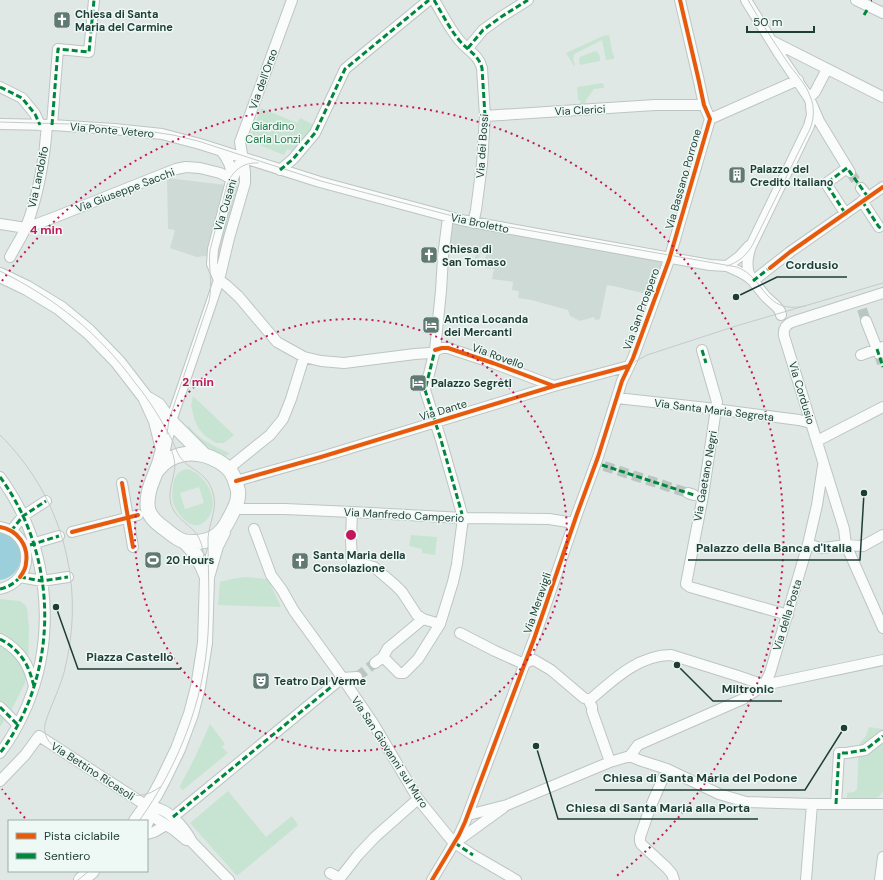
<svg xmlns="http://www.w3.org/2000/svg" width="883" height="880" font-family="'DM Sans',sans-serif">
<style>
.built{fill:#cedad5}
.green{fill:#c7e4d2;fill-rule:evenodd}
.water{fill:#9bcfdc}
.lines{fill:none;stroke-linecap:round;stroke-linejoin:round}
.street-tunnel{stroke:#b9c6c2;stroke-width:10;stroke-dasharray:10 5;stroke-linecap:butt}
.street-casing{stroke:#bdc5c2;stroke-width:12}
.secondary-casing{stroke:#bcc6c3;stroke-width:16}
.street{stroke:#fafcfb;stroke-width:10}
.secondary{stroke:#fafcfb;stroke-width:14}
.tram{stroke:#c5cac9;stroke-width:1}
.quiet{stroke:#00873e;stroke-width:3;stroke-dasharray:6 3;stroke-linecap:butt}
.cycleway-casing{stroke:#eef8f4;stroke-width:6}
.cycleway{stroke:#e8590c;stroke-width:4}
.ring{fill:none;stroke:#c2185b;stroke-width:2;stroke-dasharray:2 4}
.labels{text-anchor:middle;stroke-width:3;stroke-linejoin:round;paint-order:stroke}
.poi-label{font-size:11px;font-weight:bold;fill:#1d3d36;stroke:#eef8f4;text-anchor:start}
.street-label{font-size:11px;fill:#1d3d36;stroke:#eef8f4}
.park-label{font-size:11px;fill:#23784a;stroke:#eef8f4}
.centre{fill:#c2185b;stroke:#eef8f4;stroke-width:2}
.ring-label{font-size:12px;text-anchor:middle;font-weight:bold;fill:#c2185b;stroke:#eef8f4;stroke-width:3;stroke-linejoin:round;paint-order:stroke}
.leader{fill:none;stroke:#1d3d36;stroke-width:1.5}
.callout-dot{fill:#1d3d36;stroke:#eef8f4;stroke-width:1.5}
.callout-label{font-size:12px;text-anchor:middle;font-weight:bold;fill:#1d3d36;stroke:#eef8f4;stroke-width:3;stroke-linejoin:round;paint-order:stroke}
</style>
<rect width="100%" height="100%" fill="#e0e8e5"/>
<path class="built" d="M167,178L244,187L225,253L197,257L170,248L175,230L168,229Z
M448,217L669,258L655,296L613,286L607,285L600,319L595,320L594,317L580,321L570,316L568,310L531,300L518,298L519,291L512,290L513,282L492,279L494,269L484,268L486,254L480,253L479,261L475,260L476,250L448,245Z"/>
<path class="green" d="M609,35L613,55H614V59L606,60L602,40L574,54L573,59L575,65L574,66L566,53L603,36Z
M595,51C600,52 600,57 600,61L580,65L579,59L580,57Z
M603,83L604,88L594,89L586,100L585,107L581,108L580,100H578L577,87Z
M261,108L297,123L300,118L316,126L292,151L287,149L284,155L254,143L256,139L250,137Z
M193,396L234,435L224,443H216L205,436L199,429L195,421L191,406Z
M189,426C196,436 208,443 218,448C223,450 226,451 230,454L224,456C210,448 195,441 187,427Z
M187,469C206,474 221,501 208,518C195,536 177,516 173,502C172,497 172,491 173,486C174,477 177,471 187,469ZM199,487L204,503L185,509L180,493Z
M411,535L437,537L435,555L422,553V549L409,546Z
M245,577L268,579L281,607L218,605L220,582L231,579Z
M0,599L20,601L25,605L27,608L29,628L28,668L25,683L11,711L0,727Z
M210,724L225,744L222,747L228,753L183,790L180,788V786L196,755Z
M869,727L883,729V791L880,796L874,799L847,798V793L854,792L857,789L859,744L866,736Z
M228,791L266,837L292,816L298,825L237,876L190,823Z"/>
<path class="water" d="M0,531C28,539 27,576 0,580Z"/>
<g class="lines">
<path class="street-tunnel" d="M850,172L861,188
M862,309L866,321
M879,354L883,367
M604,466L688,493
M357,677L375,663"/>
<defs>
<path id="street" d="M434,0C442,13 449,28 459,40C468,51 478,54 482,68L485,116L482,164L476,210L473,223
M746,0L780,55L809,98L819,121L850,172
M856,0L883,13
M772,41L883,97
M468,48L483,30L501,17L528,0
M0,87L22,98L35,114L40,125
M809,98L815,92L827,69
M485,116L655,105H704
M710,119L798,80
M0,124L52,125L114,129L162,134L200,144L320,182L461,220L710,265L727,266L738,271L747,276L753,281L766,297L776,306L780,311L781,315
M52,125L58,49L89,52L94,0
M222,152C229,160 232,168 232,179
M280,170L293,159L315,133L345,69L429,0
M861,188L868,197
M862,201L879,227
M845,213L827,185L828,182L847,168
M448,217L443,257L441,291L435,350L425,390L441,440L462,514
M0,224L26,228L58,216L143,182L176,169L186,167L200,168L220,173L232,179
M10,257C15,247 22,237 26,227C38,197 45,157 47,125
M727,266L739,257L749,246
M219,280L226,285L239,297L277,342L304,357L321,361L344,363L415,354L429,353L442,348H448L493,363L554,386
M219,280L212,264L213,249L230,185L242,158
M752,280C745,269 747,257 751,246L809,126L812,115L811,106
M753,281L790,252L883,187
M883,293L792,322C785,325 783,329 784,336L844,529L846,545L883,628
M866,321L879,354
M702,350L717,402L703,496L686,584L690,587L788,615
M861,355L883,347
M617,398L707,408L799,420L811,423
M171,421L219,280L229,238L245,183V172L240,142L292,0
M817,441L883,407
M229,468L270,435L283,419L291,399L304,357
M0,477C48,542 58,631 27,706C20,722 11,739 0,753
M236,481L321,457L554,386L629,366
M122,483L133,547
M688,493L694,495
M234,509H285L352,512L463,518L549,519L574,523
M352,512L351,540L352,561L374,567L395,585L402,592L417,615L423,619L440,624
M0,527C35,534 35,581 0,589
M254,529L271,575L282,590L294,611L339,673L373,723L418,799L453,842L473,855L516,880
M11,531L23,516L46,501
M72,532L138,515
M808,544L819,548H824L846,545L863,546L883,535
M28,545L59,536
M20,577L42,581L68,577
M460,633L495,651L524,664
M0,639C12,645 23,656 28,668C31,674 32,680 34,686
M383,657L399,673H404L418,659L440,624L453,582L457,564L463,518
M375,663L383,657L388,648L423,619
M524,664L529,661L534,660L551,670L584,698L588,699L592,707V711L608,756
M342,678L357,677
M764,685L770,673L808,544L817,505L823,466
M588,699H591C614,679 639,655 671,655L738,676L764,685
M0,707L18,725
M630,756L638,745L743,699L764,685L883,660
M630,756L639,760L667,769L719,794L746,802L812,804H883
M667,769L650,808L640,837V841L641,844L667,868L672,874L674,880
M0,781L25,755L39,736L147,806C151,807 156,807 160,809C173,814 186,830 192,842L229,880
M836,804L839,753H846L865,750L883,736
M147,806L155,818L174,830L186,840
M468,815L507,805L610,762L630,756
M173,817L342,678
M147,825L149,820L147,808
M147,834L154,832L166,825
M456,842L503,808
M330,873L340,878L358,855L375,837L418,799
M432,880L459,835L465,822L534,639L577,514L598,457L622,381L633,358L669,260L710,119L704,105L698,77L680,0
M806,880L812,804
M880,880L883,857"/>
<path id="secondary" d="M0,275L27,288L60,308L89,332L118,362L145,397L156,421L162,445
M148,399L158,405L169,420L204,455
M156,472C171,451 196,449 218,461C228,467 233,472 236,484C237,487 239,491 238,496C238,504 232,513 228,521C221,535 210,542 195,542C191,542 186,542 183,541C177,539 170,533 165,529C158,524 150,518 148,509C145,490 157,474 161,457C162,453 163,449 164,445C165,437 168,429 171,421
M184,541C194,550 202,564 207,577
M136,821L155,795L163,780L178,749L191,714L198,687L205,643L207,577L216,546L223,532
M81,880L92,871"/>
</defs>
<use href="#street" class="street-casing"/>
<use href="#secondary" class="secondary-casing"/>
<use href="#street" class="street"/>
<use href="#secondary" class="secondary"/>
<path class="tram" d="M0,122L70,124L100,125L140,130L173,135L198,141L321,181L464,219L737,267C766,278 763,315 805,306
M727,266C739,262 747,255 753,244L810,129C814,119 815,107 810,96C806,84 795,73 788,63C774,42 760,21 748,0
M0,271C56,299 99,333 136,384C140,389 144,394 148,400C156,411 163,424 170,436C174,443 176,451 180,457C191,472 207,471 213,493C218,508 209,523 208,538C208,570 210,602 208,634C204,701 178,767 139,821
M167,434L169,420L209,301C213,284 208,267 210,250L227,185C232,171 243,162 258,163
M0,435C61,495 85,581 66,664C62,685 51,704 45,724C43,736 49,743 58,750L122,792C136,798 148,796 160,787
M171,449C174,456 176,465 174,473C172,484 168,493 171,504C176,519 185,521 195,532C201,539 203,549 204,558
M78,880L89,871
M429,880L457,836L464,819L533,638L621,382L625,371L630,365L636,361L647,355L736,326L883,283"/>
<path class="quiet" d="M434,0C442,13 449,28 459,40C468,51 478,54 482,68L485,116
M871,0H872
M864,15L867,10
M468,48L483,30L501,17L528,0
M0,87L22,98L35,114L40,125
M52,125L58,49L89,52L94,0
M280,170L293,159L315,133L345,69L429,0
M862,201L879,227L883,229
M845,213L827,185L828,182L847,168L868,197
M753,281L772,266
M439,349L435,350L425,390L441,440L462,514
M877,349L883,367
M702,350L706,363
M602,465L694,495
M0,477C48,542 58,631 27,706C20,722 11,739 0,753
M11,531L23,516L46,501
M30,545L59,536
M20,577L42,581L68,577
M0,589C9,587 17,582 22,574
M0,639C12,645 23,656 28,668C31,674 32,680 34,686
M0,707L18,725
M836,804L839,753H846L865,750L883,736
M173,817L342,678
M455,843L473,855"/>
<defs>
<path id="cycleway" d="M770,268L790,252L883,187
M435,350L442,348H448L493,363L554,386
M236,481L321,457L554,386L629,366
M122,483L133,547
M0,527C17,530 29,545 26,563C26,568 23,573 20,577
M72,532L138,515
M432,880L459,835L465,822L534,639L577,514L598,457L622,381L633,358L669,260L710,119L704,105L698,77L680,0"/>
</defs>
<use href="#cycleway" class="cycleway-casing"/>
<use href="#cycleway" class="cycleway"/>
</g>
<g class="ring">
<circle cx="351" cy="535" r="216"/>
<path d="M25 818A432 432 0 0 1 2 789M2 281A432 432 0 1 1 614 878"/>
</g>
<defs>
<symbol id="church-square" viewBox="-11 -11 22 22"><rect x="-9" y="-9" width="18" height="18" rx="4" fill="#617973" stroke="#eef8f4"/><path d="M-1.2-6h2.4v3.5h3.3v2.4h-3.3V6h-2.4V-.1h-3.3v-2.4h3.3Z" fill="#fff"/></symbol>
<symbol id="building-square" viewBox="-11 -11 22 22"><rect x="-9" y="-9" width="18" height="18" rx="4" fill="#617973" stroke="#eef8f4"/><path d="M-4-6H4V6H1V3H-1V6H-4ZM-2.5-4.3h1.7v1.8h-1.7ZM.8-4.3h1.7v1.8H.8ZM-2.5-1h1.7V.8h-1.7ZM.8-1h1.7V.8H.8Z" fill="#fff"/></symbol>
<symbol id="hotel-square" viewBox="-11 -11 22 22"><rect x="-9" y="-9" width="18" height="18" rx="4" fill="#617973" stroke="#eef8f4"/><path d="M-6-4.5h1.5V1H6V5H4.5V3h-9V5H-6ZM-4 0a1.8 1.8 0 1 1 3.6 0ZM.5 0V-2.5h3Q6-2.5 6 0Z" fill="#fff"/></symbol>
<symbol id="stadium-square" viewBox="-11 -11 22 22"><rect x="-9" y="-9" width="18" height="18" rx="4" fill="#617973" stroke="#eef8f4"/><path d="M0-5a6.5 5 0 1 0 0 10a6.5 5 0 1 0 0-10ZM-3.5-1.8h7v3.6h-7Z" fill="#fff"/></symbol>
<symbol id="theatre-square" viewBox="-11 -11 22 22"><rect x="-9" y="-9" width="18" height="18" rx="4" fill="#617973" stroke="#eef8f4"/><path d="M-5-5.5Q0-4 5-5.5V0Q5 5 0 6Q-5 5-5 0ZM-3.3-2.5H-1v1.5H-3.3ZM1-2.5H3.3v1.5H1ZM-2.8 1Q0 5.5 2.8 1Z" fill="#fff"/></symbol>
</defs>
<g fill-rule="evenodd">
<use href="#church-square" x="52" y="10" width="20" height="20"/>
<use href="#building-square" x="727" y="165" width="20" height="20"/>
<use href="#church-square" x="419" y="245" width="20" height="20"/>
<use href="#hotel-square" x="421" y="315" width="20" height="20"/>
<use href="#hotel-square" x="408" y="373" width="20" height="20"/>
<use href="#stadium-square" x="143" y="550" width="20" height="20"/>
<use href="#church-square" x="290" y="551" width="20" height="20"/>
<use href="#theatre-square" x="251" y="671" width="20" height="20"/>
</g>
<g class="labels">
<g class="poi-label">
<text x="75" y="18">Chiesa di Santa<tspan x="75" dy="13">Maria del Carmine</tspan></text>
<text x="750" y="173">Palazzo del<tspan x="750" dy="13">Credito Italiano</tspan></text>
<text x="442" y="253">Chiesa di<tspan x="442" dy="13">San Tomaso</tspan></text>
<text x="444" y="323">Antica Locanda<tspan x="444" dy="13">dei Mercanti</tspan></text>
<text x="431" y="387">Palazzo Segreti</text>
<text x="313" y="559">Santa Maria della<tspan x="313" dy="13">Consolazione</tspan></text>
<text x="166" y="564">20 Hours</text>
<text x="274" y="685">Teatro Dal Verme</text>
</g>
<g class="street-label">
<text transform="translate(263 79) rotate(-70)" y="4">Via dell'Orso</text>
<text transform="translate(580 110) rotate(-3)" y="4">Via Clerici</text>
<text transform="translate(112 130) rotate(5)" y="4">Via Ponte Vetero</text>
<text transform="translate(482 146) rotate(-86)" y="4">Via dei Bossi</text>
<text transform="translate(38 177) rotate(-78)" y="4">Via Landolfo</text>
<text transform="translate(683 179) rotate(-74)" y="4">Via Bassano Porrone</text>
<text transform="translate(125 190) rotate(-21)" y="4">Via Giuseppe Sacchi</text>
<text transform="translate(225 205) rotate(-73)" y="4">Via Cusani</text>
<text transform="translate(480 223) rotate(12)" y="4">Via Broletto</text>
<text transform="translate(641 309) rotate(-70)" y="4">Via San Prospero</text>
<text transform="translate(498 356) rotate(20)" y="4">Via Rovello</text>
<text transform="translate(802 393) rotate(73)" y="4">Via Cordusio</text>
<text transform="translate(443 410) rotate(-17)" y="4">Via Dante</text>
<text transform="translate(714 410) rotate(7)" y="4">Via Santa Maria Segreta</text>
<text transform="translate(705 476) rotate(-80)" y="4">Via Gaetano Negri</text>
<text transform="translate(404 515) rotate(3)" y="4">Via Manfredo Camperio</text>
<text transform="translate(537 603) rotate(-71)" y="4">Via Meravigli</text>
<text transform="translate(787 615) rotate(-73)" y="4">Via della Posta</text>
<text transform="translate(390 752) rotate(57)" y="4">Via San Giovanni sul Muro</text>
<text transform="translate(93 771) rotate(33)" y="4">Via Bettino Ricasoli</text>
</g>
<g class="park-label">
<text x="273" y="130">Giardino<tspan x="273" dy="13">Carla Lonzi</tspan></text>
</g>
</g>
<circle cx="351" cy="535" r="6" class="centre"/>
<g class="ring-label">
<text x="46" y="234">4 min</text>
<text x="198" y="386">2 min</text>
</g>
<path class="leader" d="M736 297L777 277H847M864 493L860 560H688M56 607L78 669H181M677 665L713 701H782M844 728L805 790H595M536 746L558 819H758"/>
<g class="callout-dot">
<circle cx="736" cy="297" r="4"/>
<circle cx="864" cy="493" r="4"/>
<circle cx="56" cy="607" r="4"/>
<circle cx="677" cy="665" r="4"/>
<circle cx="844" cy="728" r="4"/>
<circle cx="536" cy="746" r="4"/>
</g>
<g class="callout-label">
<text x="812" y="269">Cordusio</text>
<text x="774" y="552">Palazzo della Banca d'Italia</text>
<text x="130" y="661">Piazza Castello</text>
<text x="748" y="693">Miltronic</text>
<text x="700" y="782">Chiesa di Santa Maria del Podone</text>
<text x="658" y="812">Chiesa di Santa Maria alla Porta</text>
</g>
<rect x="8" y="820" width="140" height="52" fill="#eef8f4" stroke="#9aada8"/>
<rect x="16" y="833" width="20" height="6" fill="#e8590c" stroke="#9aada8"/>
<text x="44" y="840" font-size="12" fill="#1d3d36">Pista ciclabile</text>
<rect x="16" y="853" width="20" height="6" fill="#00873e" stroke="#9aada8"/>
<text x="44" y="860" font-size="12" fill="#1d3d36">Sentiero</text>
<path d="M747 26v6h67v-6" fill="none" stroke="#1d3d36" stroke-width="2"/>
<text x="753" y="26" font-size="12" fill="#1d3d36" stroke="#eef8f4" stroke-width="3" paint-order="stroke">50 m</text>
</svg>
